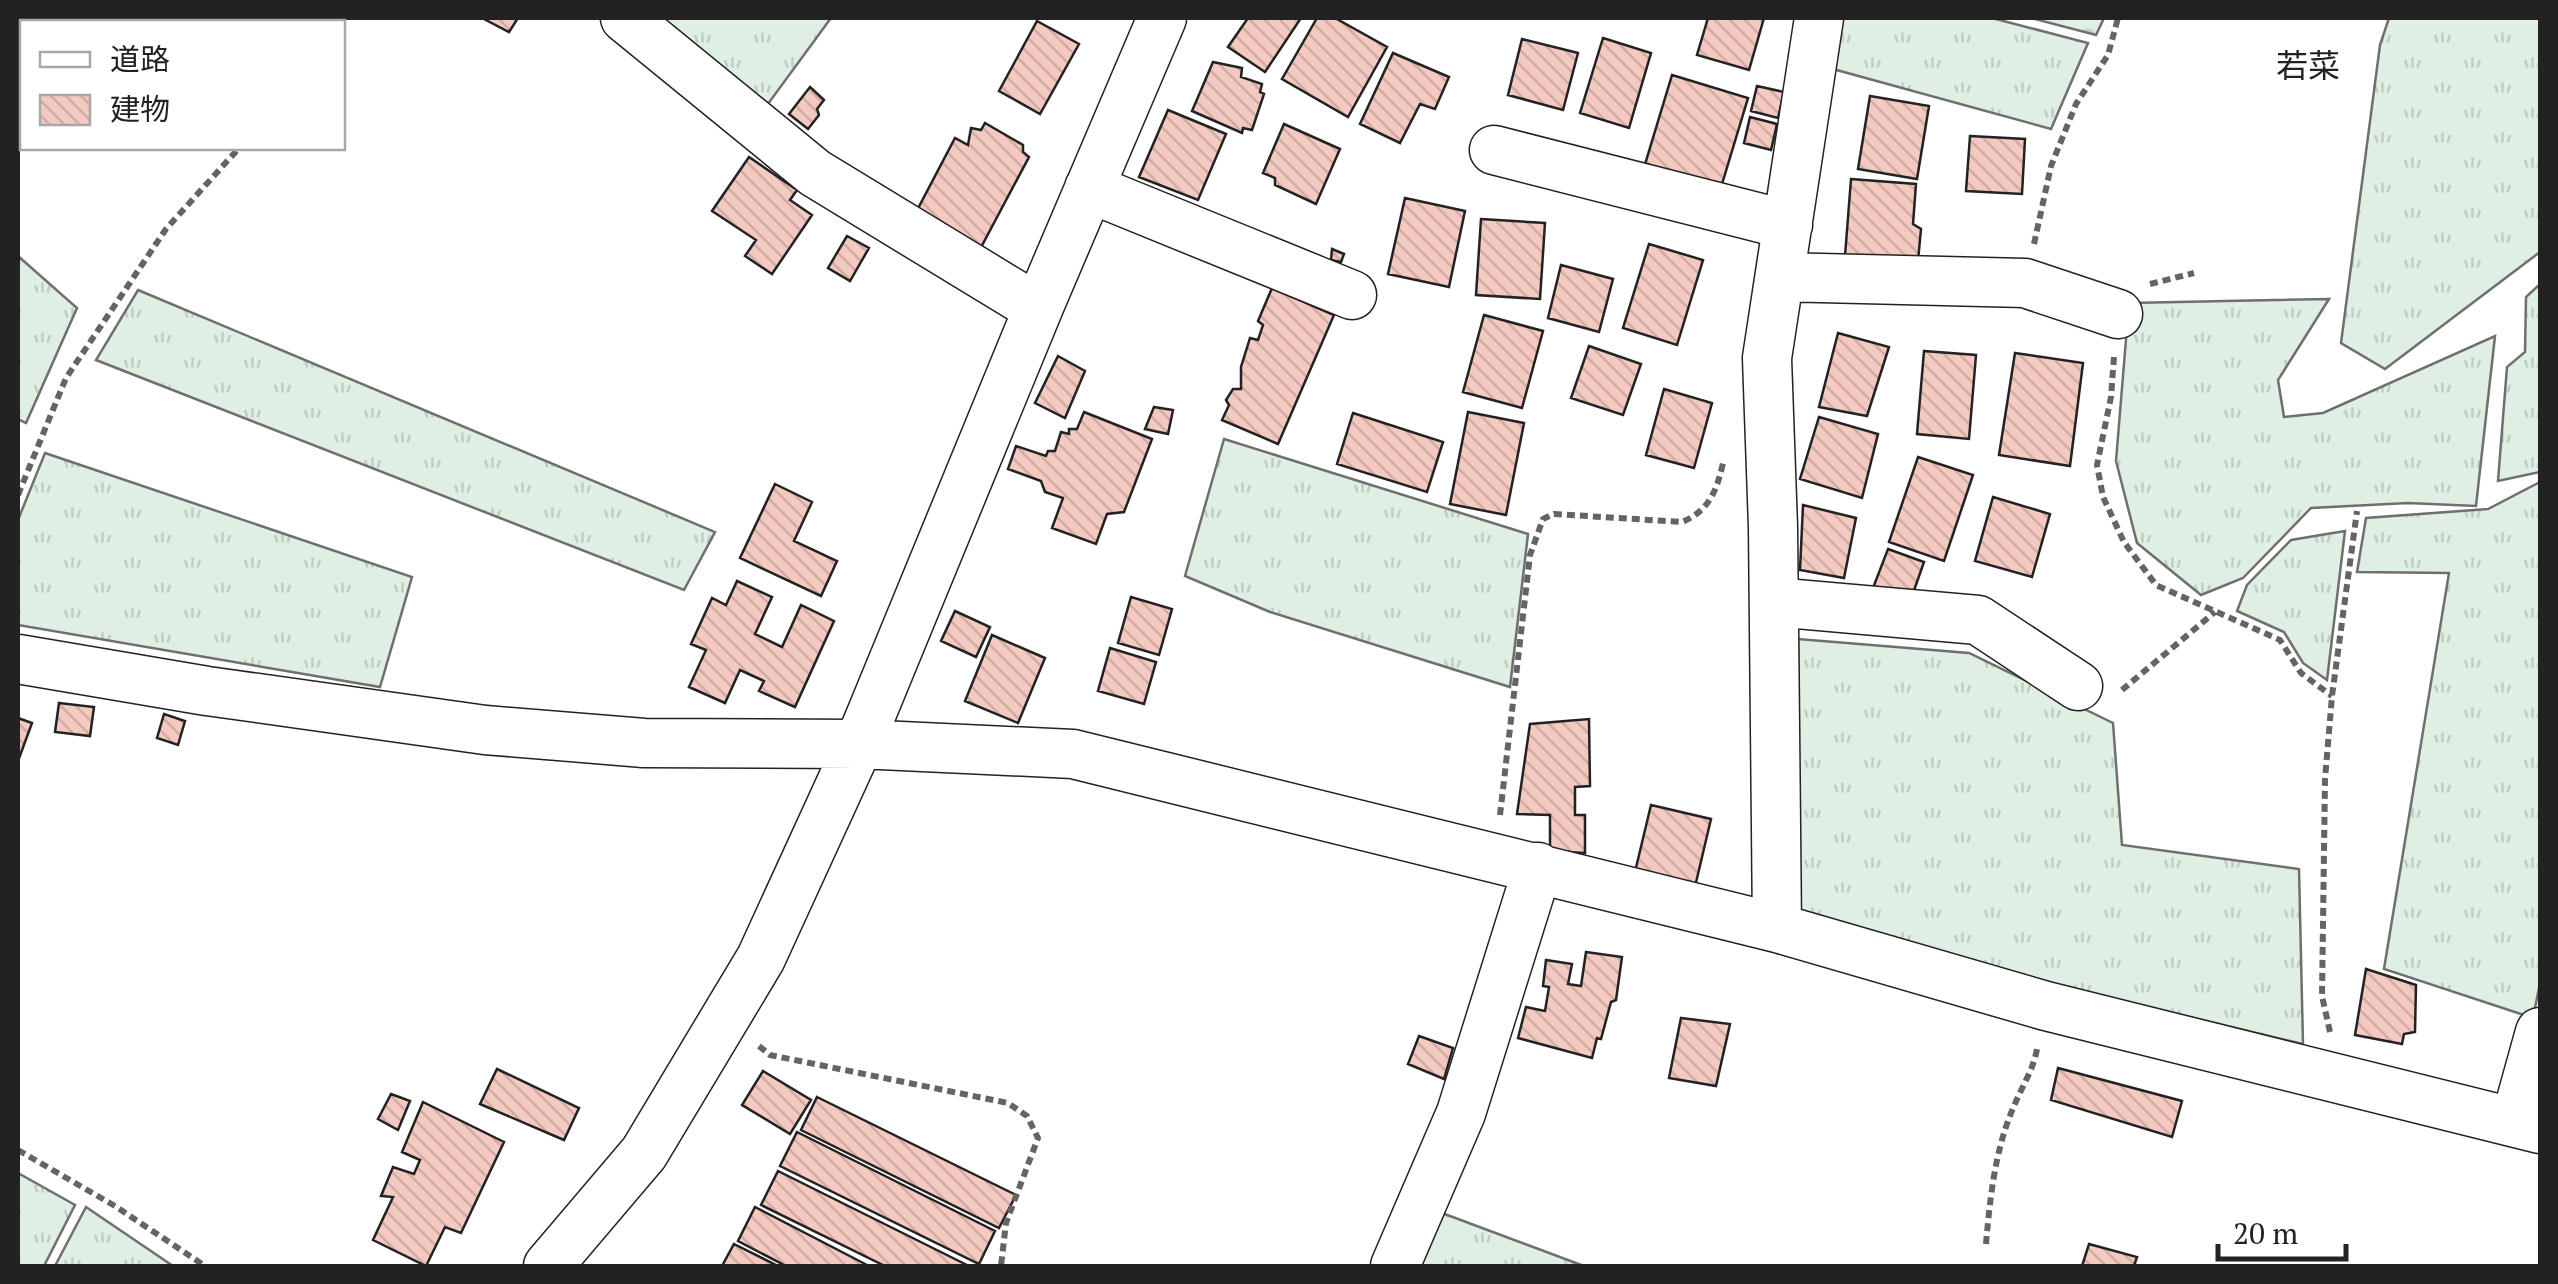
<svg xmlns="http://www.w3.org/2000/svg" width="2558" height="1284" font-family="'PT Serif','Noto Sans JP',serif">
<style>
.grass{fill:url(#grass-tufts);stroke:#6f6f6f;stroke-width:2.5}
.park{fill:url(#park-crowns);stroke:#6f6f6f;stroke-width:2.5}
.building{fill:url(#building-back-hatch);stroke:#222;stroke-width:2.5}
.lines{fill:none;stroke-linecap:round;stroke-linejoin:round}
.minor-casing{stroke:#222;stroke-width:51}
.path{stroke:#646464;stroke-width:6;stroke-dasharray:8 5;stroke-linecap:butt}
.minor{stroke:#fff;stroke-width:48}
.labels{text-anchor:middle;stroke-width:8;stroke-linejoin:round;paint-order:stroke}
.quarter-label{font-size:32px;fill:#222;stroke:#fff}
</style>
<defs>
<pattern id="grass-tufts" width="24" height="20" patternUnits="userSpaceOnUse" patternTransform="scale(2.5)"><rect width="24" height="20" fill="#e0efe3"/><path d="M3 7l-1-3M5 7V3M7 7l1-3M15 17l-1-3M17 17v-4M19 17l1-3" fill="none" stroke="#c0cdc2"/></pattern>
<pattern id="park-crowns" width="20" height="18" patternUnits="userSpaceOnUse" patternTransform="scale(2.5)"><rect width="20" height="18" fill="#e0efe3"/><path d="M2 6a3 3 0 1 1 6 0M12 15a3 3 0 1 1 6 0" fill="none" stroke="#c0cdc2"/></pattern>
<pattern id="building-back-hatch" width="6" height="6" patternUnits="userSpaceOnUse" patternTransform="scale(2.5)"><rect width="6" height="6" fill="#f3c9c0"/><path d="M-1 5l2 2M0 0l6 6M5-1l2 2" fill="none" stroke="#d0aca5"/></pattern>
</defs>
<rect width="100%" height="100%" fill="#fff"/>
<path class="grass" d="M653,18H831L762,112Z
M1841,18H1992L2088,43L2051,129L1833,69Z
M2389,18H2540V252L2385,369L2341,343L2380,45Z
M18,256L77,308L26,423L18,419Z
M2540,284V472L2498,481L2507,367L2525,352L2526,297Z
M138,290L715,532L684,590L96,360Z
M2329,299L2278,380L2284,417L2323,413L2495,336L2476,506L2408,503L2311,508L2243,578L2201,595L2137,543L2116,461L2129,303Z
M1224,439L1528,534L1510,687L1270,612L1185,576Z
M45,453L412,577L380,687L18,625V520Z
M2540,482V983L2533,1018L2384,969L2449,573L2357,572L2366,518L2488,509Z
M2345,531L2327,680L2303,663L2284,632L2237,611L2247,585L2291,540Z
M1798,639L1969,653L2113,723L2122,845L2299,869L2303,1044L1800,924Z
M18,1173L75,1205L44,1266H18Z
M86,1207L173,1266H55Z
M1442,1213L1584,1266H1418Z"/>
<path class="park" d="M2031,18H2104L2096,35Z"/>
<path class="building" d="M244,18H292L289,22H251Z
M482,18H518L509,32Z
M1248,18H1301L1265,72L1228,47Z
M1317,18H1335L1387,47L1348,117L1282,79Z
M1708,18H1764L1749,70L1697,55Z
M1037,21L1079,44L1040,114L999,91Z
M1603,38L1651,53L1629,128L1580,113Z
M1522,39L1578,53L1563,110L1508,95Z
M1393,53L1449,77L1435,109L1420,104L1400,143L1360,124Z
M1213,62L1242,68L1241,77L1262,84L1260,92L1264,94L1252,130L1243,128L1242,133L1192,111Z
M1672,75L1748,98L1719,194L1643,171Z
M1757,86L1784,92L1778,118L1751,111Z
M810,87L824,100L817,109L819,115L808,129L789,114Z
M1870,96L1929,106L1917,179L1858,169Z
M1168,110L1226,134L1198,200L1139,177Z
M1750,117L1777,124L1771,150L1744,143Z
M985,123L1023,145V152L1029,157L978,253L913,218L955,138L968,145L971,128L981,130Z
M1284,124L1340,149L1316,204L1275,185V178L1263,173Z
M1970,136L2025,139L2022,194L1966,191Z
M749,157L797,190L790,200L812,215L772,274L745,256L756,240L712,211Z
M1851,179L1916,184L1913,224L1921,229L1918,261L1845,256Z
M1405,198L1465,211L1449,287L1388,274Z
M1481,219L1545,223L1540,299L1476,295Z
M847,236L869,248L850,281L828,268Z
M1649,244L1703,260L1677,345L1623,328Z
M1332,249L1344,254L1341,262L1331,260Z
M1561,265L1613,279L1599,332L1548,318Z
M1272,288L1334,315L1278,444L1222,420L1229,405L1226,400L1233,389H1241V367L1250,338L1258,340L1263,325L1258,321Z
M1484,315L1543,331L1522,408L1463,392Z
M1838,333L1889,347L1867,416L1819,407Z
M1589,346L1641,364L1623,415L1571,398Z
M1924,351L1976,355L1969,439L1917,434Z
M2015,353L2083,363L2070,466L1999,455Z
M1058,356L1085,371L1065,418L1035,403Z
M1664,389L1712,403L1694,468L1646,455Z
M1154,407L1173,410L1168,434L1145,429Z
M1084,412L1152,439L1124,512L1107,514L1096,544L1052,528L1063,498L1045,492L1041,481L1008,469L1016,446L1046,456L1048,451H1055L1061,432L1069,434V429H1077Z
M1468,412L1524,423L1506,515L1450,504Z
M1353,413L1443,442L1427,492L1337,464Z
M1819,417L1878,434L1862,498L1800,479Z
M1918,457L1973,475L1944,561L1889,542Z
M775,484L812,502L794,541L837,561L821,596L740,558Z
M1993,497L2050,514L2032,577L1975,561Z
M1803,505L1856,518L1844,578L1800,570Z
M1888,549L1924,562L1910,602L1873,588Z
M737,581L772,597L755,634L782,647L801,605L834,621L795,707L759,691L764,681L740,670L725,703L689,687L706,650L691,644L712,598L726,605Z
M1131,597L1172,609L1159,655L1118,643Z
M955,611L990,627L976,657L941,641Z
M992,635L1045,658L1018,723L965,701Z
M1110,648L1156,662L1144,704L1098,691Z
M59,703L94,707L90,736L55,732Z
M164,714L185,721L178,745L157,738Z
M18,718L32,723L18,761Z
M1589,719L1590,786L1575,787V815H1585V853L1550,851V815L1517,814L1530,724Z
M1651,805L1711,819L1694,891L1634,876Z
M1586,952L1622,957L1616,1000L1611,1002L1601,1039L1597,1038L1592,1058L1518,1038L1526,1007L1545,1011L1549,987L1543,986L1546,960L1572,964L1568,984L1581,986Z
M2366,969L2416,985L2415,1032L2404,1034L2402,1044L2355,1035Z
M1681,1018L1730,1024L1716,1086L1669,1078Z
M1419,1036L1453,1048L1444,1079L1408,1064Z
M2058,1068L2182,1101L2172,1137L2051,1100Z
M497,1069L579,1108L564,1140L480,1104Z
M763,1071L811,1100L790,1134L742,1105Z
M391,1094L410,1101L398,1130L378,1119Z
M817,1097L1016,1195L999,1228L801,1130Z
M423,1102L504,1142L461,1233L445,1227L426,1266L373,1240L393,1197L381,1196L393,1167L414,1174L420,1160L402,1152Z
M797,1132L995,1231L979,1264L780,1166Z
M778,1171L969,1266H885L761,1205Z
M755,1207L869,1266H786L738,1241Z
M734,1244L778,1266H722Z
M2089,1244L2137,1257L2134,1266H2082Z"/>
<g class="lines">
<defs>
<path id="minor" d="M625,18L815,173L1022,299
M314,22L317,18
M1494,150L1788,225
M1089,188L1352,295
M1780,277L2025,283L2118,314
M1774,602L1978,620L2078,686
M18,659L207,691L485,730L644,743L859,744L1073,754L1777,928L2046,1006L2540,1129
M1777,928L1773,527L1767,358L1819,18
M2515,1122L2540,1032
M548,1266L644,1153L761,958L859,744L1040,304L1162,18
M1395,1266L1461,1113L1538,867"/>
</defs>
<use href="#minor" class="minor-casing"/>
<path class="path" d="M2034,244L2051,166L2076,104L2108,55L2118,18
M2150,284L2194,273
M2114,357L2111,397L2097,465L2103,497L2124,542L2156,585L2280,640L2301,673L2332,696
M18,495L66,378L166,229L239,148
M2122,690L2215,612
M1500,815L1530,555L1543,519L1554,514L1682,522C1709,511 1717,490 1723,463
M2330,1032L2322,996L2325,779L2332,696L2357,511
M759,1046L770,1055L1008,1103L1027,1116L1038,1138L1006,1223L1001,1266
M18,1150L115,1206L205,1266
M1986,1244C1990,1198 1995,1149 2014,1106C2022,1086 2033,1071 2037,1049"/>
<use href="#minor" class="minor"/>
</g>
<g class="labels">
<g class="quarter-label">
<text x="2308" y="77">若菜</text>
</g>
</g>
<rect width="2558" height="1284" fill="none" stroke="#222222" stroke-width="40"/>
<rect x="20" y="20" width="325" height="130" fill="#ffffff" stroke="#a7a7a7" stroke-width="2.5"/>
<rect x="40" y="52" width="50" height="15" fill="#ffffff" stroke="#a7a7a7" stroke-width="2.5"/>
<text x="110" y="70" font-size="30" fill="#222222">道路</text>
<rect x="40" y="95" width="50" height="30" fill="url(#building-back-hatch)" stroke="#a7a7a7" stroke-width="2.5"/>
<text x="110" y="120" font-size="30" fill="#222222">建物</text>
<path d="M2218 1244v15h128v-15" fill="none" stroke="#222222" stroke-width="5"/>
<text x="2233" y="1244" font-size="30" fill="#222222" stroke="#ffffff" stroke-width="8" paint-order="stroke">20 m</text>
</svg>
